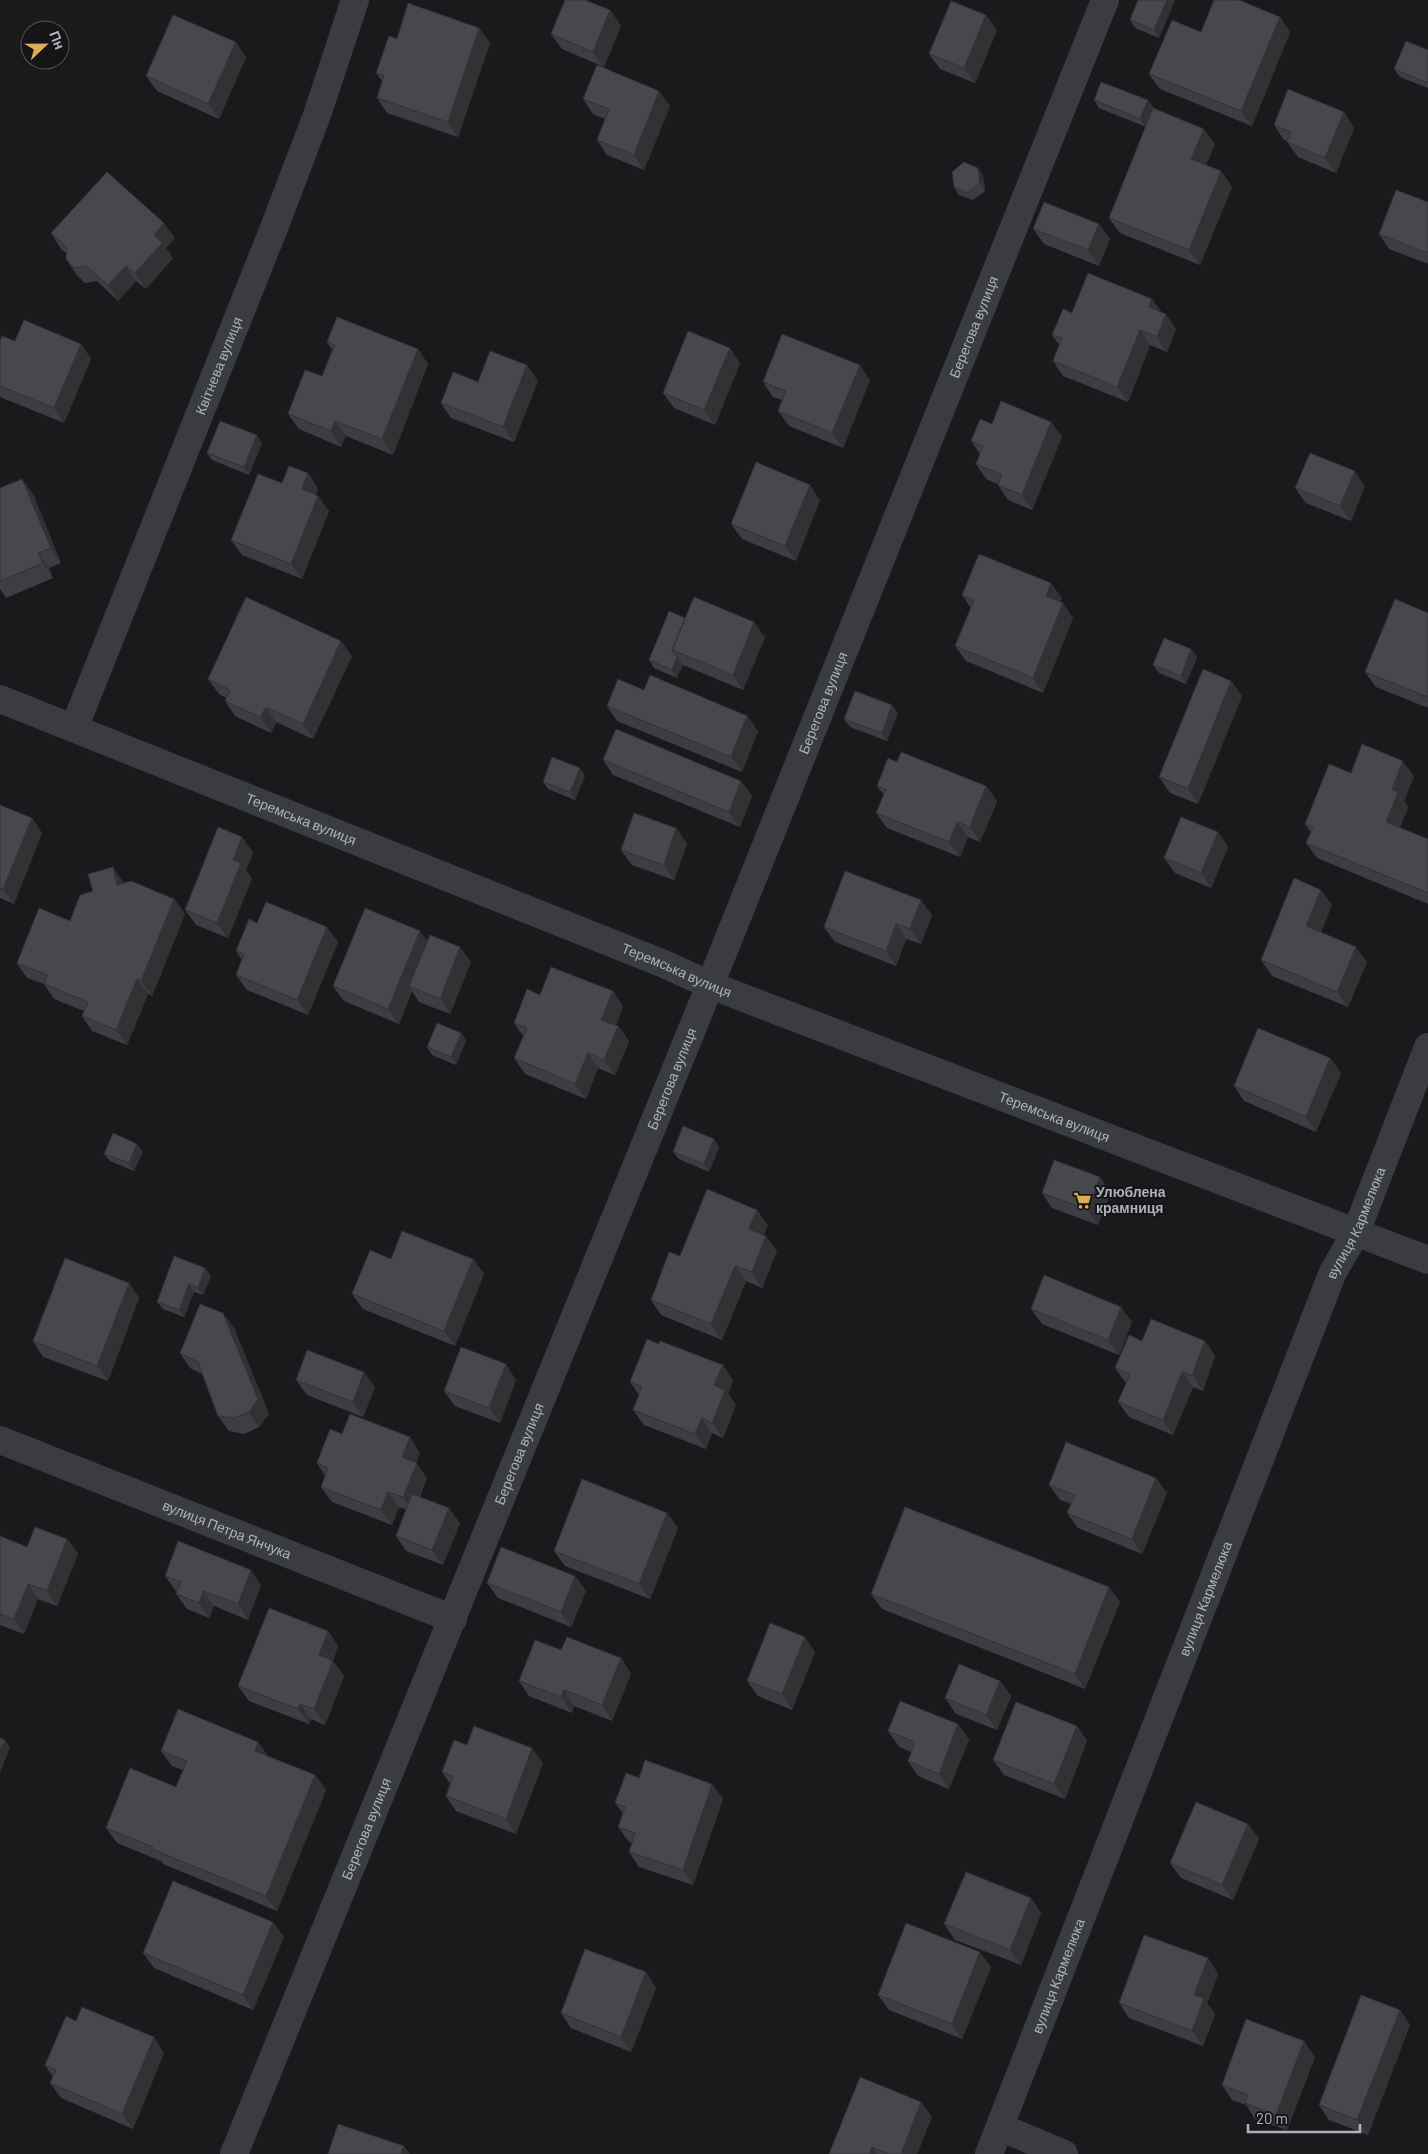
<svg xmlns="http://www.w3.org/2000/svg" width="1428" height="2154" font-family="Barlow,sans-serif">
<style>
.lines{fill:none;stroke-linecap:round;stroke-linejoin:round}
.street{stroke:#3b3c40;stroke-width:28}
.wall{fill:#3d3e41}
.shaded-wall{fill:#323235}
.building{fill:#47484c;stroke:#323235}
.labels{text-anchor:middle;stroke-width:4;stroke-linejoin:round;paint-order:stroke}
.street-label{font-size:14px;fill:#aeb2ba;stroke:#151517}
.poi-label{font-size:14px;font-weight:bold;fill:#aeb2ba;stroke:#151517;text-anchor:start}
</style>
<rect width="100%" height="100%" fill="#1a1a1c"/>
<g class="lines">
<g class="street">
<path id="s1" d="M0,699L664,964L710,985L1428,1260"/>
<path id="s2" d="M74,728L274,228L317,115L355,0"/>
<path id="s3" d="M0,1440L453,1619"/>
<path d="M1000,2127L1064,2154"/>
<path id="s4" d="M234,2154L710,985L1105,0"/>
<path id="s5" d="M989,2154L1333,1272L1356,1232L1428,1047"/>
</g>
</g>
<path class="wall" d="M1138,0H1175L1159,38L1135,28L1130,20Z
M610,10L621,26L604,67L562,49L551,34Z
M1280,17L1290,32L1252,126L1160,89L1149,74L1201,32Z
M479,28L490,43L458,137L387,113L377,98L382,81L376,73Z
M997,30L975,83L940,69L929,54Z
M1428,50V88L1400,77L1394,69Z
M246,57L219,119L157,91L146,76Z
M583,99L670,106L644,170L607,155L597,140L605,119L593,114Z
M1094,100L1154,108L1215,144L1206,165L1221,171L1232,187L1200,265L1120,233L1109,218L1146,127L1099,108Z
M1344,112L1354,128L1336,173L1298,157L1287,142L1288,141L1284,140L1274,125Z
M978,168L983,176L985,191L973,200L959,195L954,187Z
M1428,202V264L1389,249L1379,234Z
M1033,229L1110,239L1099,266L1044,244Z
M51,233L175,238L166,248L173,258L146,289L136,281L118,301L97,281L85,283L76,274L66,259V253L61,249Z
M1162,312L1176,329L1167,352L1150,345L1128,402L1063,376L1053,361L1059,345L1052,335L1072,313Z
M0,341L81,344L91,359L64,423L0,397Z
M327,342L418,349L428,364L393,455L346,436L341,447L299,429L288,414L322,376L332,350Z
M740,363L715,425L674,408L663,393Z
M870,380L843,448L789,426L778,411L782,400L773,397L763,382Z
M538,381L514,442L451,418L441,403L478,382Z
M1051,422L1062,437L1032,510L1008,500L998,485V484L986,479L976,464L980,454L971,441L992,424Z
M262,443L249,475L212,460L207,453Z
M282,483L318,488L316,495L329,511L302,579L242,555L231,540Z
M1365,486L1351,521L1306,503L1295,488Z
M0,488L33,494L61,563L49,568L53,578L6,598L0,589Z
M820,500L796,561L742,539L731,524Z
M962,595L1062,598L1060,602L1063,603L1073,618L1043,693L966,661L955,646L971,608Z
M1428,613V708L1376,687L1365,672Z
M685,618L765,637L743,690L683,665L677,678L654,668L649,660Z
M1191,649L1197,657L1186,684L1159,673L1153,665Z
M352,656L313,739L276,722L271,733L235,716L225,701L226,698L219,694L208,679Z
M1231,681L1242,696L1198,804L1170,793L1159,777Z
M644,690L747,716L758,731L742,772L617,721L607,706Z
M898,713L887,741L850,727L844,719Z
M603,760L741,781L752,796L740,827L613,775Z
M897,762L986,786L997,801L980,842L968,837L960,857L887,828L876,813L884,795L877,786Z
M580,768L585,776L575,800L548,789L543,782Z
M1351,773L1414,776L1404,801L1408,807L1400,828L1428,839V904L1317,858L1306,843L1311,833L1305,824Z
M0,805L32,818L42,833L14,904L0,898Z
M676,828L687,844L674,880L632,865L621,850Z
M1218,832L1228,847L1211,888L1175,873L1164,858Z
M242,837L253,853L246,870L252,878L228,938L196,925L185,910Z
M123,883L174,899L185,914L152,996L148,994L127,1045L92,1031L82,1016L84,1011L54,999L44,984L27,978L17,963L70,921Z
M1332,905L1321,932L1367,962L1348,1007L1272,976L1261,960Z
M932,915L921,944L906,939L896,966L835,942L824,927Z
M257,923L338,942L308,1015L247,990L236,975L242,960L236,951Z
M428,942L471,962L450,1014L419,1002L412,991L399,1024L344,1001L333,986Z
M613,991L623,1007L616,1025L618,1026L629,1041L615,1075L598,1068L586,1099L525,1074L514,1058L523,1036L514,1023L540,995Z
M461,1033L466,1041L456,1065L432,1055L427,1047Z
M1330,1058L1341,1073L1316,1132L1244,1101L1234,1086Z
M714,1139L719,1147L709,1172L679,1159L673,1152Z
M143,1151L134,1171L110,1161L104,1154Z
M1111,1192L1098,1225L1052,1208L1042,1193Z
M768,1225L763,1235L777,1251L762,1288L746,1281L722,1340L661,1315L651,1300L680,1256Z
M391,1259H473L484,1274L455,1346L363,1309L352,1294Z
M205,1268L211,1276L203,1295L194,1292L184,1317L163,1309L157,1302Z
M129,1283L139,1298L108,1381L43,1357L33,1341Z
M1031,1309L1132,1322L1119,1355L1042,1324Z
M234,1328L269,1414L259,1427L244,1434L229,1431L218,1416L202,1374L190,1368L180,1353Z
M1205,1341L1215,1356L1203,1391L1193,1387L1173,1435L1129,1417L1118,1402L1126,1383L1115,1368Z
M296,1380L375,1387L363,1417L307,1395Z
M516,1380L500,1423L455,1406L444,1391Z
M733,1380L728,1394L736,1405L723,1438L712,1433L706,1449L644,1425L633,1410L639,1395L630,1382Z
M342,1434L420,1453L416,1463L427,1478L420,1497L460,1523L443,1565L406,1551L396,1536L406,1509L399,1507L392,1525L332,1502L321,1487L325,1476L317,1463Z
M1156,1478L1167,1493L1142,1554L1078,1528L1067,1513L1071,1504L1060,1500L1049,1485Z
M667,1513L678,1528L650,1599L565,1566L554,1551Z
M0,1536L27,1547L67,1539L78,1554L57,1606L38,1599L24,1634L0,1625Z
M165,1576L261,1585L248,1620L214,1606L209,1618L187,1609L176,1594L177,1592L176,1591Z
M575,1576L586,1591L571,1627L498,1598L487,1583Z
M871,1594L1120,1602L1085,1689L882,1609Z
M328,1631L338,1646L333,1661L344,1676L325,1725L311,1719L309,1724L249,1701L238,1686Z
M561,1650L621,1658L631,1674L612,1721L574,1706L572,1713L529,1696L519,1681Z
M815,1652L792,1710L758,1696L747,1681Z
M1000,1681L1011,1696L997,1730L956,1714L945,1698Z
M958,1724L969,1740L949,1789L918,1776L908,1761L911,1752L899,1747L888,1731Z
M1077,1726L1087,1741L1065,1799L1004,1775L993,1760Z
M467,1745L543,1763L516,1834L456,1811L446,1796L450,1784L442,1772Z
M161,1751L268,1756L315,1775L326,1790L277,1911L163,1864L161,1861L117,1843L106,1828L176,1787L183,1770L172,1766Z
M639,1778L712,1784L723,1799L693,1885L639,1867L629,1852L632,1843L629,1842L618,1827L623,1814L615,1803Z
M1248,1824L1259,1839L1233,1900L1181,1878L1170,1863Z
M1031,1898L1041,1913L1021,1965L955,1940L944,1924Z
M284,1937L253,2010L154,1968L143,1953Z
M1208,1958L1218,1974L1207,2003L1215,2014L1203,2046L1129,2018L1119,2003Z
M991,1967L962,2039L889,2010L878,1995Z
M646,1972L656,1988L631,2052L571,2028L561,2013Z
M1400,2010L1410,2025L1368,2135L1329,2120L1319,2105Z
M76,2021L164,2053L133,2129L61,2098L50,2083L53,2077L45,2065Z
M1315,2057L1287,2130L1255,2119L1246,2105L1232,2100L1222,2085Z
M921,2102L932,2117L917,2154H829Z"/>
<path class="shaded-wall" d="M1167,0H1175L1159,38L1154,30Z
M610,10L621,26L604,67L593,52Z
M986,15L997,30L975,83L964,68Z
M1280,17L1290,32L1252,126L1241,111Z
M479,28L490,43L458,137L448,122Z
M236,42L246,57L219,119L208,104Z
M659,91L670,106L644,170L634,155Z
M1148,100L1154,108L1146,127L1140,119Z
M1344,112L1354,128L1336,173L1325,158Z
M1204,129L1215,144L1202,174L1191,159Z
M978,168L983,176L985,191L980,183Z
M1221,171L1232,187L1200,265L1189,250Z
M164,223L175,238L166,248L173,258L146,289L135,273L154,235Z
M1099,224L1110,239L1099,266L1088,250Z
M126,266L136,281L118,301L108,285Z
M1152,299L1163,314L1149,307Z
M1166,314L1176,329L1167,352L1157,337Z
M1140,330L1150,345L1128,402L1117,387Z
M81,344L91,359L64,423L54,408Z
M730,348L740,363L715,425L704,410Z
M418,349L428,364L393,455L382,439Z
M527,365L538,381L514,442L503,427Z
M860,365L870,380L843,448L832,433Z
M335,421L346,436L341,447L331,431Z
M1051,422L1062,437L1032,510L1022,495Z
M257,435L262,443L249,475L244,467Z
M1355,471L1365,486L1351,521L1340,506Z
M308,473L318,488L312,504L302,489Z
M22,479L33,494L61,563L51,548Z
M810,485L820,500L796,561L785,546Z
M318,496L329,511L302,579L291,564Z
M38,553L49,568L53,578L43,563Z
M1051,583L1062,598L1056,611L1046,596Z
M1063,603L1073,618L1043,693L1033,678Z
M754,622L765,637L743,690L733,675Z
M341,641L352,656L313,739L303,724Z
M1191,649L1197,657L1186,684L1181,676Z
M677,657L683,665L677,678L672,670Z
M1231,681L1242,696L1198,804L1188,789Z
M892,705L898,713L887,741L882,733Z
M266,707L276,722L271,733L260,717Z
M747,716L758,731L742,772L731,757Z
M1403,761L1414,776L1404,801L1408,807L1396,837L1386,822L1392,790Z
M580,768L585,776L575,800L570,792Z
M741,781L752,796L740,827L729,812Z
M986,786L997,801L980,842L970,827Z
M32,818L42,833L14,904L3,889Z
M957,822L968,837L960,857L949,842Z
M676,828L687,844L674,880L664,865Z
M1218,832L1228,847L1211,888L1201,873Z
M242,837L253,853L246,870L252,878L228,938L217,923L233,860Z
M113,867L123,882L128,900L117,885Z
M1321,890L1332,905L1317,941L1306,926Z
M174,899L185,914L152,996L141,981Z
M921,900L932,915L921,944L910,929Z
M896,924L906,939L896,966L886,951Z
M327,927L338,942L308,1015L297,1000Z
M420,931L431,946L409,986L412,991L399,1024L388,1009Z
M460,947L471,962L450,1014L440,999Z
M1356,947L1367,962L1348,1007L1337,992Z
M137,979L148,994L127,1045L116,1030Z
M613,991L623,1007L612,1035L601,1020Z
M618,1026L629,1041L615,1075L604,1060Z
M461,1033L466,1041L456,1065L451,1057Z
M588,1053L598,1068L586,1099L575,1084Z
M1330,1058L1341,1073L1316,1132L1306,1117Z
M714,1139L719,1147L709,1172L704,1164Z
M137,1144L143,1151L134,1171L129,1163Z
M1100,1177L1111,1192L1098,1225L1088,1210Z
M757,1210L768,1225L760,1244L749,1229Z
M766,1236L777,1251L762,1288L752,1272Z
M473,1259L484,1274L455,1346L444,1331Z
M735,1266L746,1281L722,1340L711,1324Z
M205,1268L211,1276L203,1295L198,1288Z
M129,1283L139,1298L108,1381L97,1366Z
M189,1284L194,1292L184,1317L179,1310Z
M1121,1307L1132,1322L1119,1355L1108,1340Z
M223,1313L234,1328L269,1414L259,1427L249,1412Z
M1205,1341L1215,1356L1203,1391L1192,1375Z
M506,1364L516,1380L500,1423L489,1408Z
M723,1365L733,1380L728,1394L736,1405L723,1438L712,1423L714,1385Z
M364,1372L375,1387L363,1417L353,1402Z
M1182,1372L1193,1387L1173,1435L1163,1420Z
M702,1418L712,1433L706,1449L695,1434Z
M410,1437L420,1453L412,1473L402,1457Z
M417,1463L427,1478L414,1512L403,1497Z
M1156,1478L1167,1493L1142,1554L1132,1539Z
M388,1492L399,1507L392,1525L381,1510Z
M449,1508L460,1523L443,1565L432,1550Z
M667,1513L678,1528L650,1599L639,1584Z
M67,1539L78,1554L57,1606L47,1591Z
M251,1570L261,1585L248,1620L238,1604Z
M575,1576L586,1591L571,1627L561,1612Z
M28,1584L38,1599L24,1634L14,1619Z
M1109,1587L1120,1602L1085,1689L1075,1674Z
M203,1591L214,1606L209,1618L199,1603Z
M328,1631L338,1646L330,1667L333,1661L344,1676L325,1725L314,1709L319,1655Z
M805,1637L815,1652L792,1710L782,1694Z
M621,1658L631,1674L612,1721L602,1705Z
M1000,1681L1011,1696L997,1730L986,1715Z
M564,1690L574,1706L572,1713L561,1697Z
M300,1704L311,1719L309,1724L298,1709Z
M958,1724L969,1740L949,1789L939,1774Z
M1077,1726L1087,1741L1065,1799L1054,1784Z
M5,1740L10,1747L0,1773V1752Z
M258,1742L269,1757L255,1751Z
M532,1748L543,1763L516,1834L506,1819Z
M315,1775L326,1790L277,1911L266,1896Z
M712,1784L723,1799L693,1885L683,1870Z
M1248,1824L1259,1839L1233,1900L1222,1885Z
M1031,1898L1041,1913L1021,1965L1010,1950Z
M273,1922L284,1937L253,2010L243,1995Z
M980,1952L991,1967L962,2039L952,2024Z
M1208,1958L1218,1974L1207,2003L1215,2014L1203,2046L1192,2031L1194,1995Z
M646,1972L656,1988L631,2052L621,2037Z
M1400,2010L1410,2025L1368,2135L1357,2120Z
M154,2037L164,2053L133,2129L122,2114Z
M1304,2041L1315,2057L1287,2130L1276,2115Z
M921,2102L932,2117L917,2154H901Z
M404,2146L410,2154H401Z
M872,2147L877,2154H869Z"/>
<path class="building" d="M565,0H585L610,10L593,52L551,34Z
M1138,0H1167L1154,30L1130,20Z
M1214,0H1239L1280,17L1241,111L1149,74L1172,20L1201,32Z
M951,1L986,15L964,68L929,54Z
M408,3L479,28L448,122L377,98L384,76L376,73L389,36L397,39Z
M173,15L236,42L208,104L146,76Z
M1406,41L1428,50V83L1394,69Z
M597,65L659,91L634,155L597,140L609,109L583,99Z
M1101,82L1148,100L1140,119L1094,100Z
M1288,89L1344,112L1325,158L1287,142L1291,132L1274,125Z
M1153,108L1204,129L1191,159L1221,171L1189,250L1109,218Z
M964,162L978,168L980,183L968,193L954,187L952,172Z
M107,172L164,223L154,235L162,243L135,273L126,266L108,285L86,266L74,268L66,259L67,248L51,233Z
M1396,190L1428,202V249L1427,253L1379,234Z
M1044,202L1099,224L1088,250L1033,229Z
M1088,273L1152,299L1149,307L1166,314L1157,337L1140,330L1117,387L1053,361L1062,338L1052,335L1063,309L1072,313Z
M337,317L418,349L382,439L335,421L331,431L288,414L305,370L322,376L335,345L327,342Z
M24,320L81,344L54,408L0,386V341L2,336L15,341Z
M688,331L730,348L704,410L663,393Z
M782,334L860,365L832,433L778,411L786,391L763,382Z
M490,351L527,365L503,427L441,403L453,372L478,382Z
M1001,401L1051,422L1022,495L998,485L1002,475L976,464L983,446L971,441L980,419L992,424Z
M220,421L257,435L244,467L207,453Z
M1310,453L1355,471L1340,506L1295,488Z
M756,462L810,485L785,546L731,524Z
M289,466L308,473L302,489L318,496L291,564L231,540L258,474L282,483Z
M22,479L51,548L38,553L43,563L0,581V488Z
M979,554L1051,583L1046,596L1063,603L1033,678L955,646L974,600L962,595Z
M246,597L341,641L303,724L266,707L260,717L225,701L230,690L208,679Z
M694,597L754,622L733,675L672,650Z
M1395,599L1428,613V697L1365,672Z
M669,611L685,618L672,650L677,657L672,670L649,660Z
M1164,638L1191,649L1181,676L1153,665Z
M1203,669L1231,681L1188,789L1159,777Z
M650,675L747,716L731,757L607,706L618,679L644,690Z
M855,691L892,705L882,733L844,719Z
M616,729L741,781L729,812L603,760Z
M1362,744L1403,761L1392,790L1398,792L1386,822L1428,839V893L1306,843L1313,828L1305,824L1329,764L1351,773Z
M901,752L986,786L970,827L957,822L949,842L876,813L886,789L877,786L888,758L897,762Z
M552,757L580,768L570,792L543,782Z
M0,805L32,818L3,889L0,888Z
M634,813L676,828L664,865L621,850Z
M1181,817L1218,832L1201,873L1164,858Z
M218,827L242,837L233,860L241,863L217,923L185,910Z
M113,867L117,885L131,881L174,899L141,981L137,979L116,1030L82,1016L88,1002L44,984L47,975L17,963L39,908L70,921L80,895L93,891L88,874Z
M845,871L921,900L910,929L896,924L886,951L824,927Z
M1294,878L1321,890L1306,926L1356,947L1337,992L1261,960Z
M266,902L327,927L297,1000L236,975L244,954L236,951L249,919L257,923Z
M365,908L420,931L388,1009L333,986Z
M430,935L460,947L440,999L409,986Z
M551,967L613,991L601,1020L618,1026L604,1060L588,1053L575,1084L514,1058L527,1028L514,1023L527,989L540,995Z
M437,1023L461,1033L451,1057L427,1047Z
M1258,1028L1330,1058L1306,1117L1234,1086Z
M683,1126L714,1139L704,1164L673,1152Z
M113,1133L137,1144L129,1163L104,1154Z
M1054,1160L1100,1177L1088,1210L1042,1193Z
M707,1189L757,1210L749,1229L766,1236L752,1272L735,1266L711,1324L651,1300L669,1252L680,1256Z
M402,1231L473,1259L444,1331L352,1294L370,1250L391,1259Z
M174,1256L205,1268L198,1288L189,1284L179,1310L157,1302Z
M65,1258L129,1283L97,1366L33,1341Z
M1044,1275L1121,1307L1108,1340L1031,1309Z
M200,1304L223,1313L258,1399L249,1412L234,1418L218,1416L198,1362L180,1353Z
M1151,1319L1205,1341L1192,1375L1182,1372L1163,1420L1118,1402L1130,1374L1115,1368L1129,1335L1142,1341Z
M647,1339L659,1344L660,1341L723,1365L714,1385L725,1390L712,1423L702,1418L695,1434L633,1410L642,1387L630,1382Z
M461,1347L506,1364L489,1408L444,1391Z
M307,1350L364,1372L353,1402L296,1380Z
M350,1414L410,1437L402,1457L417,1463L403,1497L388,1492L381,1510L321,1487L328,1468L317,1463L330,1429L342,1434Z
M1066,1442L1156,1478L1132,1539L1067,1513L1075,1495L1049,1485Z
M582,1479L667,1513L639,1584L554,1551Z
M412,1494L449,1508L432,1550L396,1536Z
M905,1507L1109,1587L1075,1674L871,1594Z
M35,1527L67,1539L47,1591L28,1584L14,1619L0,1614V1536L27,1547Z
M178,1541L251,1570L238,1604L203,1591L199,1603L176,1594L181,1582L165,1576Z
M501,1547L575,1576L561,1612L487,1583Z
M269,1608L328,1631L319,1655L333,1661L314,1709L300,1704L298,1709L238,1686Z
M770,1623L805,1637L782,1694L747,1681Z
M567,1637L621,1658L602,1705L564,1690L561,1697L519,1681L535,1640L561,1650Z
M959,1664L1000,1681L986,1715L945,1698Z
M900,1701L958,1724L939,1774L908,1761L915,1742L888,1731Z
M1016,1702L1077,1726L1054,1784L993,1760Z
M178,1709L258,1742L255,1751L315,1775L266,1896L152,1849L153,1847L106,1828L130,1768L176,1787L187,1761L161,1751Z
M474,1726L532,1748L506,1819L446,1796L453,1776L442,1772L454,1740L467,1745Z
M0,1738L5,1740L0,1752Z
M645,1760L712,1784L683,1870L629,1852L635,1833L618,1827L625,1807L615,1803L626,1773L639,1778Z
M1196,1802L1248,1824L1222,1885L1170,1863Z
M966,1872L1031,1898L1010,1950L944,1924Z
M173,1881L273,1922L243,1995L143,1953Z
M906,1923L980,1952L952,2024L878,1995Z
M1144,1935L1208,1958L1194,1995L1204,1998L1192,2031L1119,2003Z
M585,1949L646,1972L621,2037L561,2013Z
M1361,1995L1400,2010L1357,2120L1319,2105Z
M82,2007L154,2037L122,2114L50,2083L56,2070L45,2065L66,2016L76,2021Z
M1246,2019L1304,2041L1276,2115L1245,2103L1248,2095L1222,2085Z
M860,2077L921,2102L901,2154H889L872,2147L869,2154H829Z
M338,2124L404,2146L401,2154H328Z"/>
<defs>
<symbol id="supermarket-bare" viewBox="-9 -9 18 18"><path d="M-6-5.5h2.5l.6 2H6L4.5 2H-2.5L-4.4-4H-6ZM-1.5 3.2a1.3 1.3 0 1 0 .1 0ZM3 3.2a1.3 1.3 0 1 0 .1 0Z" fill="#dfad4e" stroke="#151517" stroke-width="2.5" paint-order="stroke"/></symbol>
</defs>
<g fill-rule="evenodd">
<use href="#supermarket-bare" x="1070" y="1188" width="25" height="25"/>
</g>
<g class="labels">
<g class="street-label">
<text dy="5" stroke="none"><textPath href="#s4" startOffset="1971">Берегова вулиця</textPath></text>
<text dy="5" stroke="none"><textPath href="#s2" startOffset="390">Квітнева вулиця</textPath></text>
<text dy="5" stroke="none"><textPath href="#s4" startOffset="1566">Берегова вулиця</textPath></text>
<text dy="5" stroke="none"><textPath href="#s1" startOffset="324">Теремська вулиця</textPath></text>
<text dy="5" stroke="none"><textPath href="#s1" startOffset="729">Теремська вулиця</textPath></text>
<text dy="5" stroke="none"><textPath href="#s4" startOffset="1161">Берегова вулиця</textPath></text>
<text dy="5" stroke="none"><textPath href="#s1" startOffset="1134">Теремська вулиця</textPath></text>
<text dy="5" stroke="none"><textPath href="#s5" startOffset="1001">вулиця Кармелюка</textPath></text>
<text dy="5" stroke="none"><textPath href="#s4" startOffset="756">Берегова вулиця</textPath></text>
<text dy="5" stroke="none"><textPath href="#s3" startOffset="244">вулиця Петра Янчука</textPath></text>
<text dy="5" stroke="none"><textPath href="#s5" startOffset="596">вулиця Кармелюка</textPath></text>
<text dy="5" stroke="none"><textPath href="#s4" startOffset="351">Берегова вулиця</textPath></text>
<text dy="5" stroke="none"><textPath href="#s5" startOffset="191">вулиця Кармелюка</textPath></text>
</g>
<g class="poi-label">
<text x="1096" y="1197">Улюблена<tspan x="1096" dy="16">крамниця</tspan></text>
</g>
</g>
<g transform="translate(45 45) rotate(68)"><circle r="24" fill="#151517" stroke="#525458"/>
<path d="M0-4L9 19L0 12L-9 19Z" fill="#dfad4e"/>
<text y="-8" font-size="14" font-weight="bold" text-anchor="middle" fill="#aeb2ba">Пн</text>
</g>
<path d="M1248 2124v8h112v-8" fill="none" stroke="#aeb2ba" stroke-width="2.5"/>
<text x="1256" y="2124" font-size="15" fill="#aeb2ba" stroke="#151517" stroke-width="4" paint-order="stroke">20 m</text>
</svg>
